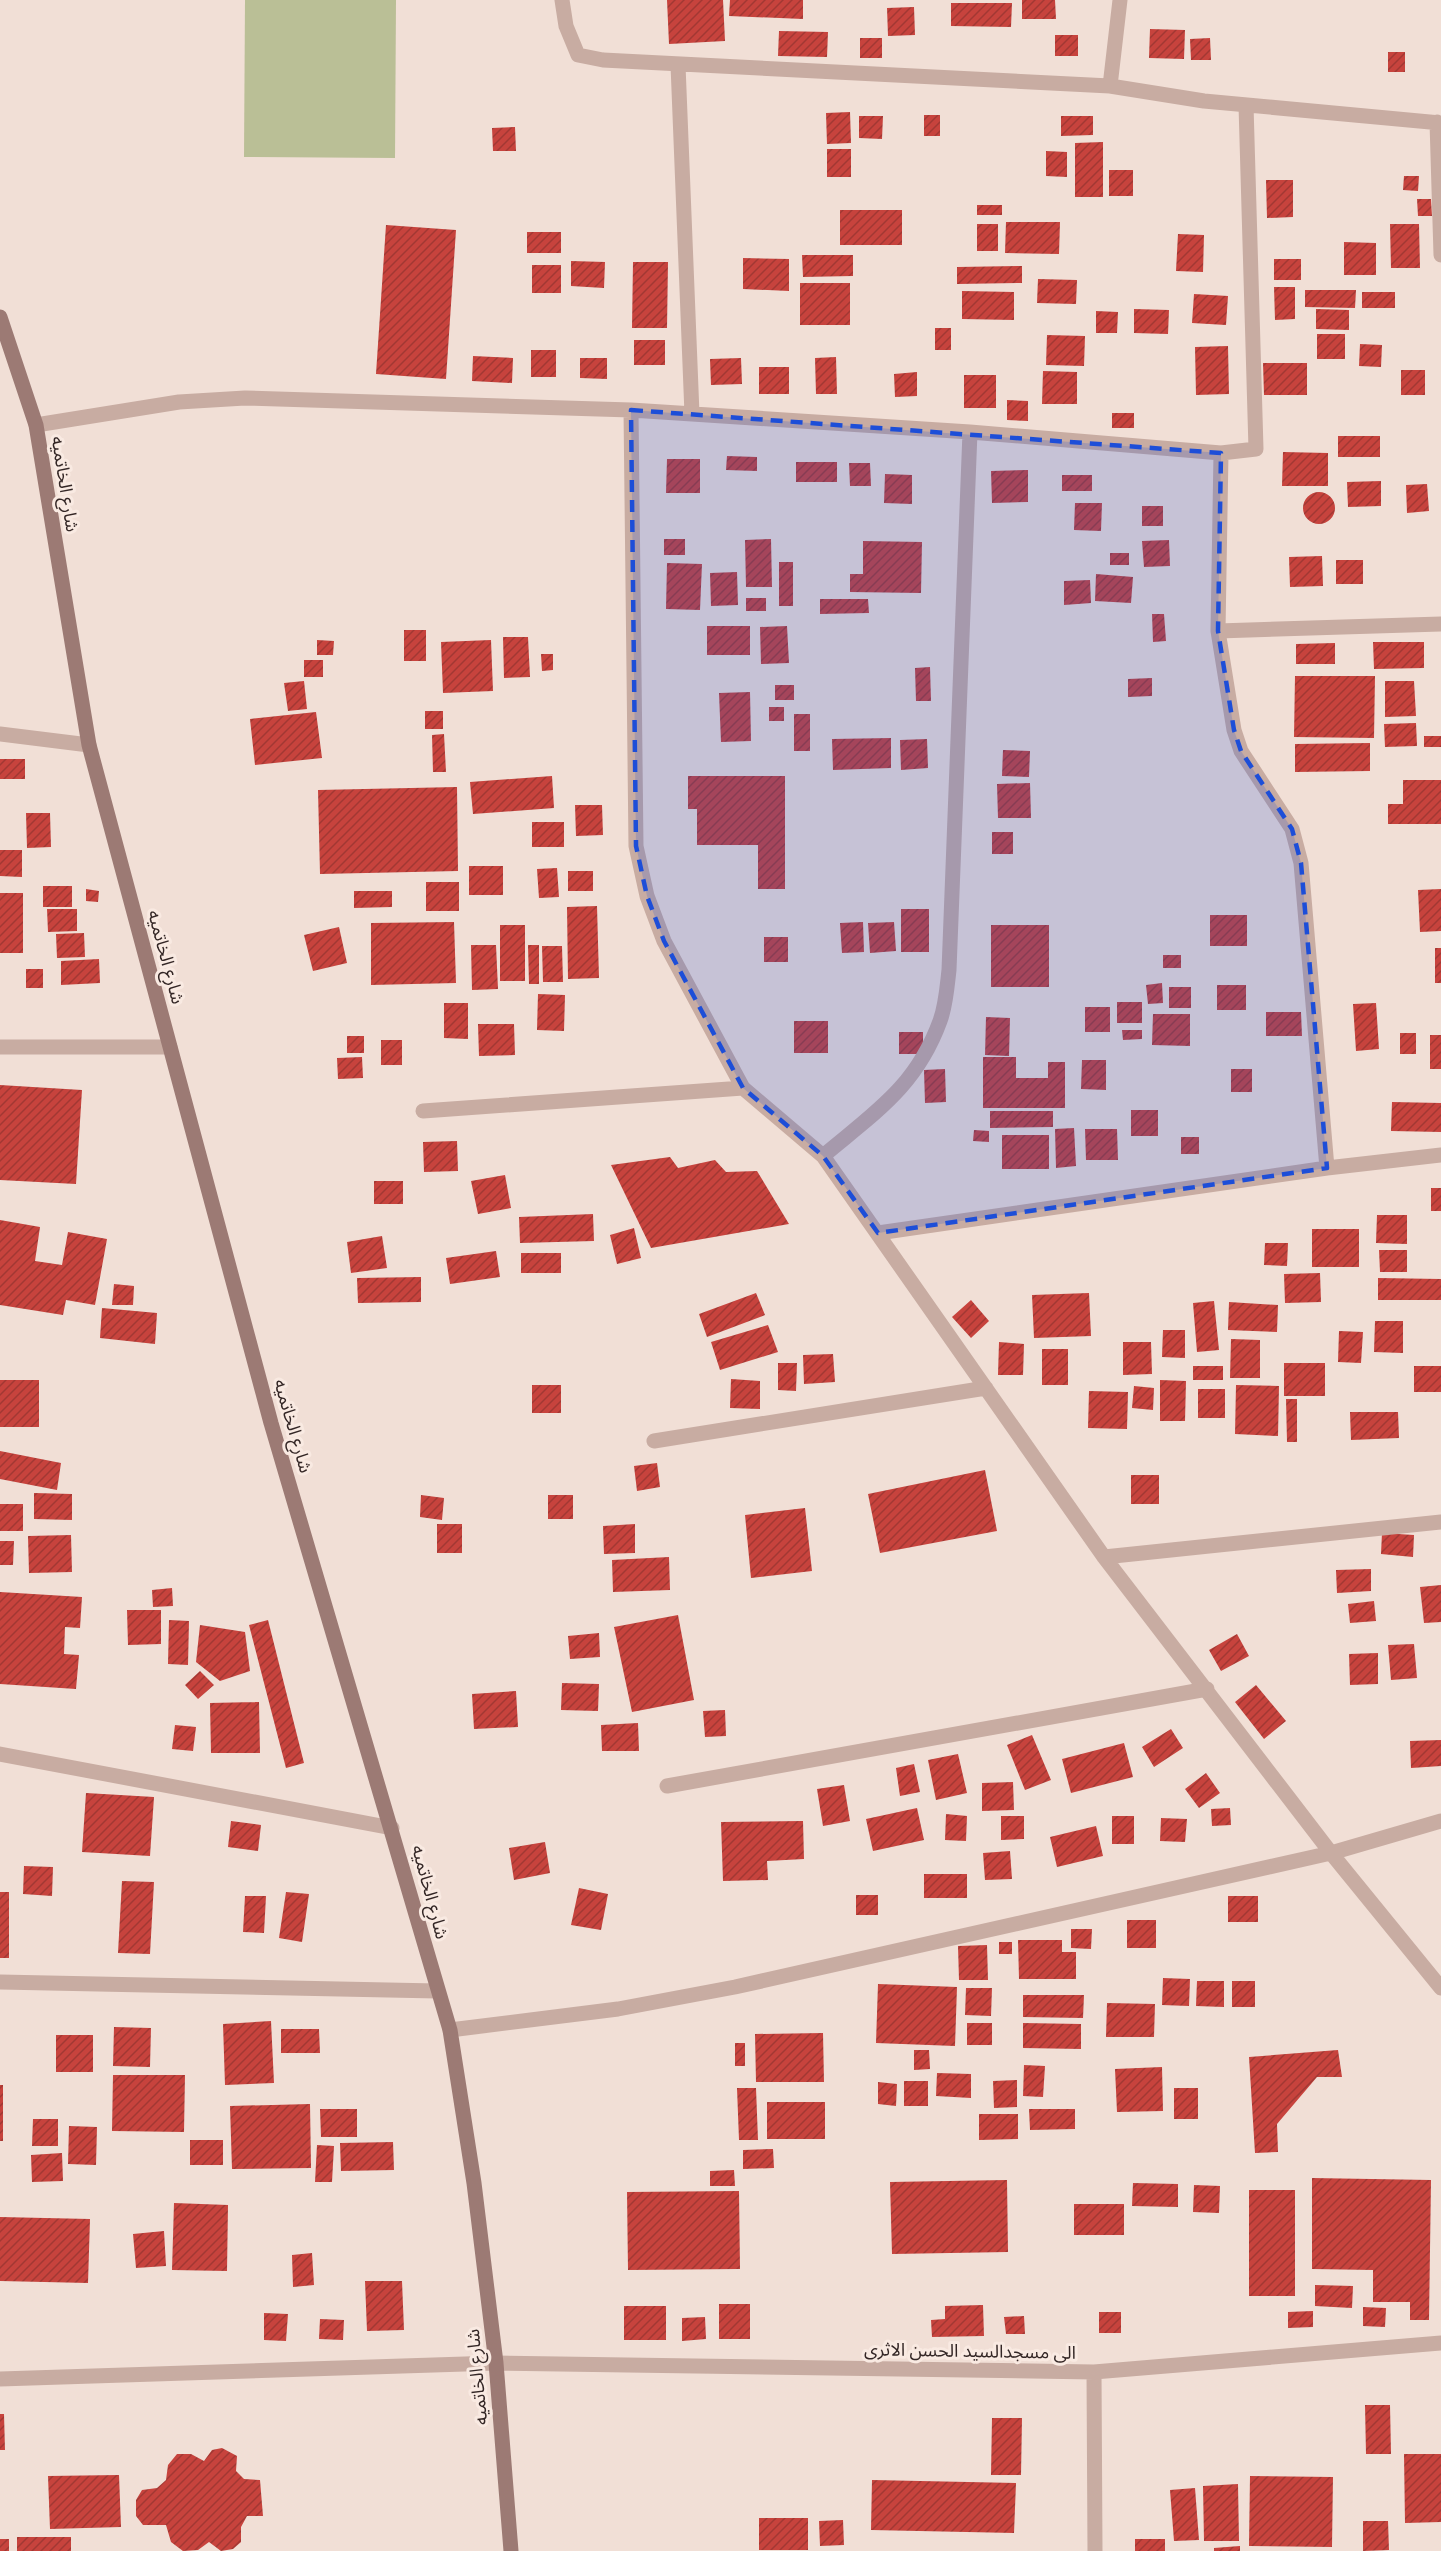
<svg xmlns="http://www.w3.org/2000/svg" width="1441" height="2551" font-family="Figtree,'Noto Sans Arabic',sans-serif">
<style>
.green{fill:#babf96}
.building{fill:url(#building-hatch)}
.lines{fill:none;stroke-linecap:round;stroke-linejoin:round}
.street{stroke:#c8aca2;stroke-width:15}
.secondary{stroke:#9c7a74;stroke-width:15}
.marked{fill:#1d4ed8;fill-opacity:0.2;stroke:#1d4ed8;stroke-width:4.5;stroke-dasharray:12 8;stroke-linejoin:round}
.labels{text-anchor:middle;stroke-width:6;stroke-linejoin:round;paint-order:stroke}
.street-label{font-size:18px;fill:#332625;stroke:#f9eae2}
</style>
<defs>
<pattern id="building-hatch" width="6" height="6" patternUnits="userSpaceOnUse" patternTransform="scale(1.5)"><rect width="6" height="6" fill="#c7433d"/><path d="M-1 1l2-2M0 6l6-6M5 7l2-2" fill="none" stroke="#a23833"/></pattern>
</defs>
<rect width="100%" height="100%" fill="#f1dfd6"/>
<path class="green" d="M245,0H396L395,158L244,157Z"/>
<path class="building" d="M667,0H723L725,41L669,44Z
M730,0H803V19L729,16Z
M1022,0H1055L1056,19H1022Z
M951,3H1012L1011,27L951,26Z
M914,7L915,35L888,36L887,8Z
M1150,29L1185,30L1184,59L1149,58Z
M779,31L828,32L827,57L778,56Z
M1055,35H1078V56H1055Z
M860,38H882V58H860Z
M1210,38L1211,60H1191L1190,39Z
M1388,52H1405V72H1388Z
M850,112L851,143L827,144L826,113Z
M924,115H940V136H924Z
M859,116H883L882,139L859,138Z
M1061,116H1093V135L1061,136Z
M515,127L516,151H493L492,128Z
M1103,142V197H1075V143Z
M827,149H851V177H827Z
M1046,151L1067,152V177L1046,176Z
M1109,170H1133V196H1109Z
M1404,176H1419L1418,191L1403,190Z
M1266,180H1293V217L1267,218Z
M1417,199H1431L1432,216H1418Z
M977,205H1002V215H977Z
M840,210H902V245H840Z
M1006,222H1060L1059,254L1005,253Z
M977,224H998V251H977Z
M1390,224H1419L1420,268H1391Z
M386,225L456,230L446,379L376,374Z
M527,232H561V253H527Z
M1178,234L1204,235L1203,272L1176,271Z
M1344,242L1376,243V275H1344Z
M802,255H853V276L803,277Z
M743,258L789,259V291L743,289Z
M1274,259H1301V280H1274Z
M571,261L605,262L604,288L571,286Z
M633,262H668L667,328H632Z
M532,265H561V293H532Z
M1022,266V283L957,284V267Z
M1038,279L1077,280L1076,304L1037,303Z
M800,283H850V325H800Z
M1274,287H1295V319L1275,320Z
M1305,290H1356L1355,308L1305,307Z
M962,291L1014,292V320L962,319Z
M1362,292H1395V308H1362Z
M1194,294L1228,296L1226,325L1192,323Z
M1134,309L1169,310L1168,334L1134,333Z
M1316,309L1349,310V330L1316,329Z
M1096,311L1118,312L1117,333H1096Z
M935,328H951V350H935Z
M1317,334H1345V359H1317Z
M1047,335L1085,336L1084,366L1046,365Z
M634,340H665V365H634Z
M1360,344L1382,345L1381,367L1359,366Z
M1228,346L1229,394L1196,395L1195,347Z
M531,350H556V377H531Z
M473,356L513,358L512,383L472,381Z
M836,357L837,394H816L815,358Z
M580,358H607V379L580,378Z
M741,358L742,384L711,385L710,359Z
M1263,363H1307V395H1264Z
M759,367H789V394H759Z
M1401,370H1425V395H1401Z
M1043,371L1077,372V404H1042Z
M917,372V396L895,397L894,374Z
M964,375H996V408H964Z
M1007,400L1028,401V421L1007,420Z
M1112,413H1134V428H1112Z
M1338,436H1380V457H1338Z
M1283,452L1328,453V486H1282Z
M727,456L757,457V471L726,470Z
M667,459H700V493H666Z
M796,462H837V482H796Z
M849,463H870L871,486H850Z
M1028,470V502L992,503L991,471Z
M885,474L912,475V504L884,503Z
M1062,475H1092V491H1062Z
M1381,481V506L1348,507L1347,482Z
M1427,484L1429,511L1407,513L1406,485Z
M1303 508a16 16 0 1 1 32 0a16 16 0 1 1-32 0Z
M1075,503H1102L1101,531L1074,530Z
M1142,506H1163V526H1142Z
M664,539H685V555H664Z
M771,539L772,587H746L745,540Z
M1169,540L1170,566L1144,567L1142,541Z
M863,541L922,542L921,593L850,592V574H863Z
M1110,553H1129V565H1110Z
M1322,556L1323,586L1290,587L1289,557Z
M1336,560H1363V584H1336Z
M779,562H793V606H779Z
M667,563L702,564L700,610L666,609Z
M737,572L738,605L711,606L710,573Z
M1096,574L1133,577L1131,603L1095,601Z
M1090,580L1091,603L1064,605V581Z
M746,598H766V611H746Z
M820,599H868L869,613L820,614Z
M1152,614H1164L1166,641L1153,642Z
M707,626H750V655H707Z
M787,626L789,663L761,664L760,627Z
M404,630H426V661H404Z
M503,637H528L530,677L504,678Z
M317,640L334,641L333,655H317Z
M491,640L493,691L443,693L441,642Z
M1373,642H1424V668L1374,669Z
M1335,643V664H1296V644Z
M541,654H553V670L542,671Z
M304,660H323V677H304Z
M930,667L931,701H916L915,668Z
M1295,676H1375L1374,738L1294,737Z
M1152,678V696L1128,697V679Z
M304,681L307,709L288,711L284,683Z
M1385,681H1414L1416,716L1385,717Z
M775,685H794V700H775Z
M750,692L751,741L721,742L719,693Z
M769,707H784V721H769Z
M425,711H443V729H425Z
M316,712L322,758L255,765L250,719Z
M794,714H810V751H794Z
M1416,723L1417,746L1385,747L1384,724Z
M444,734L446,772H433L432,735Z
M1424,736H1441V747H1424Z
M891,738V768L833,770L832,739Z
M927,739L928,768L901,770L900,740Z
M1370,743V771L1295,772V744Z
M1003,750L1030,751L1029,777L1002,776Z
M0,759H25V779H0Z
M552,776L554,808L473,814L470,782Z
M688,776H785V889H758V845H697V809H688Z
M1403,780H1441V824H1388V804H1403Z
M1030,783L1031,818H998L997,784Z
M457,787L458,871L320,874L318,790Z
M575,805H602L603,835L576,836Z
M26,813H50L51,847L27,848Z
M532,822H564V847H532Z
M992,832H1013V854H992Z
M0,850H22V877L0,876Z
M469,866H503V895H469Z
M557,868L559,897L539,898L537,869Z
M568,871H593V891H568Z
M426,882H459V911H426Z
M43,886H72V907H43Z
M86,889L99,891L98,902L86,901Z
M1441,889V931L1420,932L1418,890Z
M354,891H392V907L354,908Z
M0,893H23V953H0Z
M597,906L599,978L568,979L567,907Z
M47,909H77V931L48,932Z
M901,909H929V952H901Z
M1210,915H1247V946H1210Z
M454,922L456,983L371,985V923Z
M863,922L864,952L842,953L840,923Z
M894,922L896,951L870,953L868,923Z
M500,925H525V981H500Z
M991,925H1049V987H991Z
M339,927L347,963L313,971L304,935Z
M84,933L85,957L57,958L56,934Z
M764,937H788V962H764Z
M471,945H496L498,989L472,990Z
M528,945H539V984H529Z
M542,946H562L563,982H543Z
M1435,948H1441V983H1435Z
M1163,955H1181V968H1163Z
M99,959L100,983L61,985V961Z
M26,969H43V988H26Z
M1162,983L1163,1003L1148,1004L1146,985Z
M1217,985H1246V1010H1217Z
M1169,987H1191V1008H1169Z
M538,994L565,995L564,1031L537,1030Z
M1117,1002H1142V1023H1117Z
M444,1003H468V1039L444,1038Z
M1376,1003L1379,1049L1356,1051L1353,1004Z
M1085,1007H1110V1032H1085Z
M1266,1012H1301L1302,1036H1266Z
M1153,1014H1190V1046L1152,1045Z
M986,1017L1010,1018L1009,1056L985,1055Z
M794,1021H828V1053H794Z
M478,1024H514L515,1055L479,1056Z
M1122,1030H1142V1039L1123,1040Z
M899,1032H923V1054H899Z
M1400,1033H1416V1054H1400Z
M1430,1035H1441V1069H1430Z
M347,1036H364V1053H347Z
M381,1040H402V1065H381Z
M362,1057L363,1078L338,1079L337,1058Z
M983,1057H1016V1078H1048V1062H1065V1108H983Z
M1082,1060H1106V1090L1081,1089Z
M945,1069L946,1102L925,1103L924,1070Z
M1231,1069H1252V1092H1231Z
M0,1085L82,1090L76,1184L0,1180Z
M1392,1102L1441,1103V1132L1391,1131Z
M1131,1110H1158V1136H1131Z
M990,1111H1053V1127L990,1128Z
M1074,1128L1076,1166L1056,1168L1055,1129Z
M1085,1129H1117L1118,1160H1086Z
M974,1130L989,1131V1142L973,1141Z
M1002,1135H1049V1169H1002Z
M1181,1137H1199V1154H1181Z
M457,1141L458,1171L424,1172L423,1142Z
M670,1157L678,1168L715,1160L726,1172L757,1171L789,1224L651,1248L611,1165Z
M505,1175L511,1208L478,1214L471,1181Z
M374,1181H403V1204H374Z
M1431,1188H1441V1211H1431Z
M593,1214L594,1241L520,1243L519,1217Z
M1377,1215H1407V1244L1376,1243Z
M0,1220L40,1227L35,1261L62,1265L68,1232L107,1239L95,1305L66,1300L63,1315L0,1305Z
M634,1228L641,1258L617,1264L610,1235Z
M1312,1229H1359V1267H1312Z
M382,1236L387,1268L351,1273L347,1242Z
M1265,1243H1288L1287,1266L1264,1265Z
M1379,1250H1407V1272H1380Z
M496,1251L500,1277L450,1284L446,1258Z
M521,1253H561V1273H521Z
M1320,1273L1321,1302L1285,1303L1284,1274Z
M421,1277V1302L358,1303L357,1278Z
M1378,1278L1441,1279V1300H1378Z
M114,1284L134,1286L133,1305H112Z
M756,1293L765,1315L707,1337L699,1314Z
M1089,1293L1091,1336L1034,1338L1032,1295Z
M971,1300L989,1321L971,1338L952,1317Z
M1214,1301L1219,1350L1197,1352L1193,1303Z
M1229,1302L1278,1305L1277,1332L1228,1330Z
M102,1308L157,1313L155,1344L100,1338Z
M1375,1321H1403V1353L1374,1352Z
M768,1325L778,1352L720,1370L711,1342Z
M1163,1330H1185V1358L1162,1357Z
M1339,1331L1363,1332L1361,1363L1338,1362Z
M1231,1339L1260,1340V1378H1230Z
M999,1342L1024,1344L1023,1375H998Z
M1123,1342H1151L1152,1374L1123,1375Z
M1042,1349H1068V1385H1042Z
M833,1354L835,1382L804,1384L803,1355Z
M778,1363H797L796,1391L778,1390Z
M1284,1363H1325V1396H1284Z
M1193,1366H1223V1380H1193Z
M1414,1366H1441V1392H1414Z
M731,1379L760,1381V1409L730,1408Z
M0,1380H39V1427H0Z
M1160,1380L1186,1381L1185,1421H1160Z
M532,1385H561V1413H532Z
M1236,1385L1279,1386L1278,1436L1235,1434Z
M1134,1386L1154,1388L1153,1410L1132,1408Z
M1198,1389H1225V1418H1198Z
M1089,1391L1128,1392L1127,1429L1088,1428Z
M1286,1399H1297V1442H1287Z
M1350,1412H1398L1399,1438L1351,1440Z
M0,1451L61,1463L57,1490L0,1479Z
M657,1463L660,1487L637,1491L634,1466Z
M985,1470L997,1531L880,1553L868,1494Z
M1131,1475H1159V1504H1131Z
M34,1493L72,1494V1520L34,1519Z
M421,1495L444,1498L442,1520L420,1517Z
M548,1495H573V1519H548Z
M0,1504H23V1531H0Z
M805,1508L812,1571L751,1578L745,1515Z
M437,1524H462V1553H437Z
M635,1524V1553L604,1554L603,1526Z
M1382,1533L1414,1535L1413,1557L1381,1554Z
M71,1535L72,1572L29,1573L28,1536Z
M0,1541H14L13,1565H0Z
M669,1557L670,1590L613,1592L612,1560Z
M1371,1569V1591L1337,1593L1336,1570Z
M1441,1585V1622L1424,1623L1420,1587Z
M172,1588L173,1606L153,1607L152,1590Z
M0,1592L82,1597L80,1628L65,1627L64,1654L79,1655L76,1689L0,1684Z
M1374,1601L1376,1621L1350,1623L1348,1604Z
M127,1610H161V1644L128,1645Z
M678,1615L694,1700L632,1712L614,1627Z
M169,1620L189,1621L188,1665L168,1664Z
M268,1620L304,1763L286,1768L249,1625Z
M200,1625L245,1632L250,1671L220,1681L196,1662Z
M599,1633L600,1657L570,1659L568,1636Z
M1237,1634L1249,1656L1221,1671L1209,1650Z
M1414,1644L1417,1678L1391,1680L1388,1645Z
M1378,1653V1684L1350,1685L1349,1654Z
M200,1671L214,1685L198,1699L185,1685Z
M562,1683L599,1684L598,1711L561,1710Z
M1256,1685L1286,1721L1264,1739L1235,1702Z
M516,1691L518,1727L474,1729L472,1694Z
M259,1702L260,1753H211L210,1703Z
M725,1710L726,1736L705,1737L703,1711Z
M638,1723L639,1751H602L601,1725Z
M175,1725L196,1727L193,1751L172,1749Z
M1171,1729L1183,1748L1154,1767L1142,1747Z
M1032,1735L1051,1780L1025,1790L1007,1745Z
M1441,1740V1766L1411,1768L1410,1741Z
M1124,1743L1133,1777L1071,1793L1062,1759Z
M958,1754L967,1793L936,1800L928,1760Z
M914,1764L920,1792L900,1796L896,1768Z
M1206,1773L1220,1793L1199,1808L1185,1789Z
M1013,1782L1014,1810L982,1811V1783Z
M844,1785L850,1821L823,1826L817,1789Z
M86,1793L154,1797L150,1856L82,1852Z
M917,1808L924,1840L873,1851L866,1819Z
M1230,1808L1231,1825L1212,1826L1211,1809Z
M946,1814L967,1816L966,1841L945,1840Z
M1001,1816H1024V1839L1001,1840Z
M1112,1816H1134V1844H1112Z
M1161,1818L1187,1819L1185,1842L1160,1841Z
M231,1821L261,1825L258,1851L228,1847Z
M803,1821L804,1859L767,1861L768,1880L723,1881L721,1822Z
M1096,1826L1103,1856L1057,1867L1050,1837Z
M545,1842L550,1873L514,1880L509,1848Z
M1010,1851L1012,1879L985,1880L983,1853Z
M24,1866L53,1867L52,1896L23,1894Z
M924,1874H967V1898H924Z
M122,1881L154,1882L150,1954L118,1953Z
M579,1888L608,1894L601,1930L571,1925Z
M0,1892H9V1958H0Z
M286,1892L309,1894L302,1942L279,1938Z
M856,1895H878V1915H856Z
M245,1896H266L264,1933L243,1932Z
M1228,1896H1258V1922H1228Z
M1127,1920H1156V1948H1127Z
M1071,1929H1092L1091,1949L1071,1948Z
M1018,1940H1062V1952H1076V1979H1019Z
M999,1942H1012V1954H999Z
M987,1945L988,1980H959L958,1946Z
M1163,1978L1190,1979L1189,2006L1162,2005Z
M1197,1981H1224V2007L1196,2006Z
M1232,1981H1255V2007H1232Z
M878,1984L957,1987L955,2046L876,2043Z
M966,1988H992L991,2016L965,2015Z
M1023,1995H1084L1083,2018L1023,2017Z
M1107,2003L1155,2004L1154,2037H1106Z
M271,2021L274,2083L225,2085L223,2024Z
M967,2023H992V2045H967Z
M1023,2023L1081,2024V2049L1023,2048Z
M114,2027L151,2028L150,2067L113,2066Z
M281,2029H319L320,2053H281Z
M823,2033L824,2082H756L755,2034Z
M56,2035H93V2072H56Z
M735,2043H745V2066H735Z
M914,2050H929L930,2069L914,2070Z
M1338,2050L1342,2077H1317L1277,2124L1278,2152L1255,2153L1249,2057Z
M1024,2065L1045,2066L1043,2097L1023,2096Z
M1162,2067L1163,2111L1117,2112L1115,2069Z
M937,2073L971,2074V2098L936,2096Z
M113,2075H185L184,2132L112,2131Z
M1017,2080V2107L994,2108L993,2081Z
M904,2081H928V2106H904Z
M878,2082L897,2084L896,2106L878,2104Z
M0,2085H3V2141H0Z
M737,2088H756L758,2140H739Z
M1174,2088H1198V2119H1174Z
M767,2102H825V2139H767Z
M310,2104L311,2168L232,2169L230,2106Z
M320,2109H357V2137H321Z
M1029,2109H1075V2129L1030,2130Z
M979,2114H1018V2139L979,2140Z
M33,2119H58V2146H32Z
M69,2126L97,2127L96,2165L68,2164Z
M190,2140H223V2165H190Z
M393,2142L394,2170L341,2171L340,2143Z
M317,2145L334,2146L332,2182H315Z
M773,2149L774,2168L743,2169V2150Z
M62,2153L63,2181L32,2182L31,2155Z
M734,2170L735,2186H710V2171Z
M1312,2178L1431,2180L1429,2320H1410V2302H1373V2270L1312,2269Z
M1007,2180L1008,2252L892,2254L890,2182Z
M1133,2183L1178,2184V2207L1132,2206Z
M1194,2185L1220,2186L1219,2213L1193,2212Z
M1249,2190H1295V2296H1249Z
M739,2191L740,2269L628,2270L627,2192Z
M174,2203L228,2205L227,2271L172,2270Z
M1074,2204H1124V2235H1074Z
M0,2217L90,2219L88,2283L0,2281Z
M164,2231L166,2266L136,2268L133,2234Z
M312,2253L314,2285L293,2287L292,2255Z
M365,2281H402L404,2330L367,2331Z
M1315,2285L1353,2286L1352,2308L1315,2306Z
M719,2304H750V2339H719Z
M983,2305L984,2336L932,2337L931,2320L945,2319V2306Z
M624,2306H666V2340H624Z
M1363,2307L1386,2308L1385,2327L1363,2326Z
M1313,2311V2327L1288,2328V2312Z
M1099,2312H1121V2333H1099Z
M264,2313L288,2314L286,2341L264,2340Z
M1024,2316L1025,2334H1006L1004,2317Z
M705,2317L706,2339L682,2341V2318Z
M320,2319L344,2320L343,2340L319,2339Z
M1365,2405H1390L1391,2454H1366Z
M0,2414H4L5,2450H0Z
M992,2418H1022L1021,2475H991Z
M222,2448L237,2456L236,2471L244,2479L260,2480L263,2516H247L241,2527V2542L233,2549L221,2551L209,2542L198,2550L183,2551L171,2542L166,2525H143L136,2516V2500L142,2490L157,2488L166,2480L168,2465L177,2454H191L204,2461L212,2450Z
M1404,2454H1441V2522L1405,2523Z
M119,2475L121,2527L50,2529L48,2476Z
M1250,2476L1333,2477L1332,2547L1249,2546Z
M872,2480L1016,2483L1014,2533L871,2530Z
M1238,2484L1239,2541H1204L1203,2486Z
M1195,2488L1199,2540L1174,2541L1170,2490Z
M759,2518H808V2550H759Z
M843,2520L844,2545L820,2546L819,2521Z
M1363,2521H1388L1389,2550L1363,2551Z
M17,2537H71V2551H17Z
M0,2539H9V2551H0Z
M1135,2539H1165V2551H1135Z
M1240,2546V2551H1214V2548Z"/>
<g class="lines">
<path class="street" d="M562,0L566,26L578,55L603,60L1110,86L1204,101L1441,123
M678,65L692,414
M1110,86L1120,0
M1437,122L1441,255
M631,410L636,846L647,896L664,941L743,1088L823,1156L1104,1557L1331,1853L1441,1988
M36,425L179,402L245,398L631,410L970,432L1221,453L1256,449L1246,105
M1221,453L1218,631L1234,730L1241,751L1292,829L1301,863L1327,1168
M1218,631L1441,624
M0,734L89,745
M0,1047H170
M423,1111L743,1088
M823,1156C874,1113 916,1087 940,1021C946,1005 947,987 949,970L970,432
M878,1233L1327,1168L1441,1155
M654,1441L986,1388
M1104,1557L1441,1522
M0,1754L392,1828
M667,1786L1207,1689
M0,1982L437,1991
M450,2030L618,2009L735,1987L1331,1853L1441,1821
M1094,2372L1095,2551
M0,2379L496,2363L1094,2372L1441,2343"/>
<path class="secondary" d="M0,317L36,425L89,745L271,1423L450,2030L474,2183L496,2363L511,2551"/>
</g>
<path class="marked" d="M631,410L1221,453L1218,631L1234,730L1241,751L1292,829L1301,863L1327,1168L878,1233L823,1156L743,1088L664,941L647,896L636,846Z"/>
<g class="labels">
<g class="street-label">
<text transform="translate(65 484) rotate(81)" y="6">شارع الخاتميه</text>
<text transform="translate(166 957) rotate(75)" y="6">شارع الخاتميه</text>
<text transform="translate(293 1426) rotate(74)" y="6">شارع الخاتميه</text>
<text transform="translate(430 1892) rotate(75)" y="6">شارع الخاتميه</text>
<text transform="translate(970 2351) rotate(1)" y="6">الى مسجدالسيد الحسن الاثرى</text>
<text transform="translate(477 2377) rotate(-95)" y="6">شارع الخاتميه</text>
</g>
</g>
</svg>
